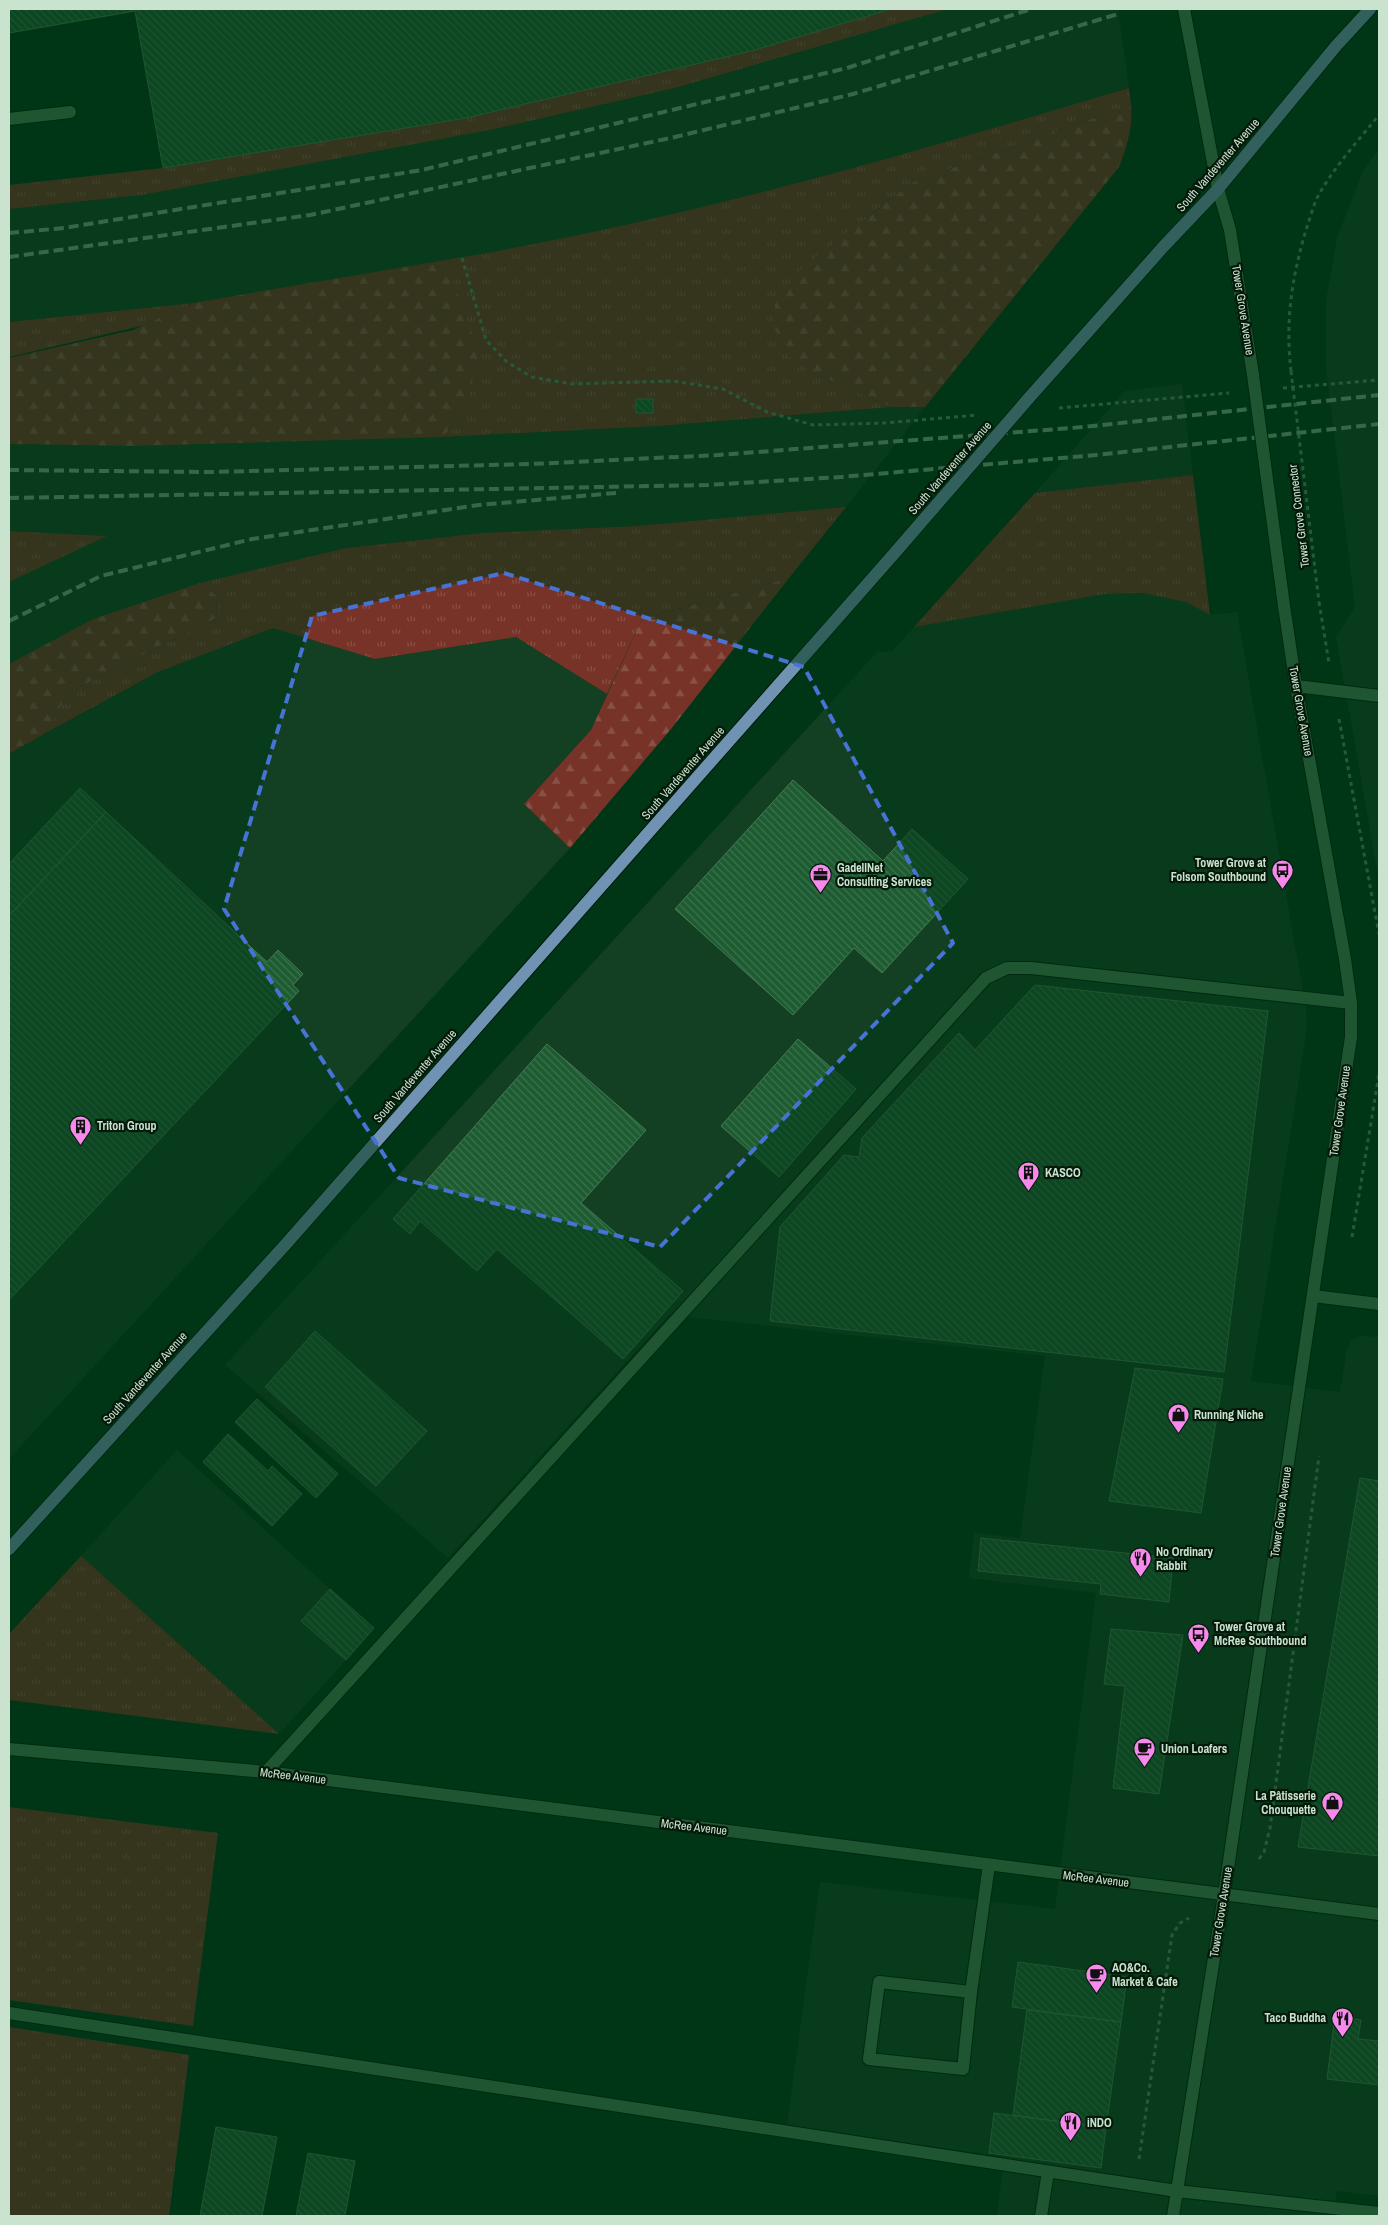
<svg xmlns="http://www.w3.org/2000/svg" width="1388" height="2225" font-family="'Archivo Narrow',sans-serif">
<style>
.built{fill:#134022}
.grass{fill:url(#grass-tufts)}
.forest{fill:url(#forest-firs)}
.building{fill:url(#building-back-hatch);stroke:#477a54}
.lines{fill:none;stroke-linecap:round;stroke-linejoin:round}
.minor-casing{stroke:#011a08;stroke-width:14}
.major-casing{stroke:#011a08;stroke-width:14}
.path{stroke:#588266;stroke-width:3;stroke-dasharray:4 4;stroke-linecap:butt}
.minor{stroke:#487b55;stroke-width:12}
.major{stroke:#7092b3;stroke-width:12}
.rail{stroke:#7ca188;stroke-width:4;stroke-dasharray:10 5;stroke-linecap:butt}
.minor-bridge-casing{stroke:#011a08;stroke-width:14;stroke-linecap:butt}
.major-bridge-casing{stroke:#011a08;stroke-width:14;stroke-linecap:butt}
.path-bridge{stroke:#588266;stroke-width:3;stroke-dasharray:4 4;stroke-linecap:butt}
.minor-bridge{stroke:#487b55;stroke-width:12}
.major-bridge{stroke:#7092b3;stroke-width:12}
.marked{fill:none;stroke:#4873d6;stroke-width:4;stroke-dasharray:10 6;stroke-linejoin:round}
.labels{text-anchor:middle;stroke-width:4.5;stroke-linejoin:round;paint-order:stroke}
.street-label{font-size:12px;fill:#c9e3ce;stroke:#05190a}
.poi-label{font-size:12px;font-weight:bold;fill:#c9e3ce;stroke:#05190a;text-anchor:start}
</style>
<defs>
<pattern id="grass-tufts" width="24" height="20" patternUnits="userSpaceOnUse" patternTransform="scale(1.25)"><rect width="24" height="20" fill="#773328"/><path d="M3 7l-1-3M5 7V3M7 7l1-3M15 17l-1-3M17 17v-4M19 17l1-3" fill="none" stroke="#895046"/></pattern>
<pattern id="forest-firs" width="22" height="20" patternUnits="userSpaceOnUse" patternTransform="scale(1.25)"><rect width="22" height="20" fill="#773328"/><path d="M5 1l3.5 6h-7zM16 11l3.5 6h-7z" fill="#895046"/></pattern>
<pattern id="building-back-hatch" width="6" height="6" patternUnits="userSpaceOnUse" patternTransform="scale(1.25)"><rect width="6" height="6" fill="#1d5b31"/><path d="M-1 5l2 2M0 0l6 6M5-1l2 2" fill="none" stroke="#3c724e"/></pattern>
</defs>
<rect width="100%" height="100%" fill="#003615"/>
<path class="built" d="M948,9H1118L1129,88L931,148L668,216L498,252L193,303L9,322V209L142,195L495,129L676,88Z
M1379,149V881L1336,637L1355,607L1326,367V301L1337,238L1363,171Z
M1182,384L1193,475L1035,493L1125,391Z
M892,407H925L846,507L636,526L482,533L346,548L200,583L93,619L9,664V582L106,536L9,531V444L133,446L444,437L659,426Z
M1142,593L1186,602L1210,615L1237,612L1306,1009L1307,1028L1251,1381L1340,1392L1347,1349L1351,1340L1361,1336L1379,1337V2196L1337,2191L1333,2216H997L1004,2157L787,2125L820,1882L1055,1909L1096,1593L969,1578L974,1533L1020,1538L1045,1356L669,1315L448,1558L225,1365L877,652L892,651L914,627L1105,594Z
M273,628L375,659L516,637L607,694L591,730L524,804L570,848L9,1459V754L158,672Z
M177,1450L330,1589L301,1621L346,1660L279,1734L81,1556Z"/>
<path class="grass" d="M891,9H948L675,88L495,129L142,195L9,209V185L163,168L466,118L755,50Z
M1129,88L1131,105L913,182L871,214L814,373L892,407L659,426L444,437L468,401L448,269L428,263C666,225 898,157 1129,88Z
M193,303L145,325L9,357V322Z
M1193,475L1210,615L1186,602L1142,593L1105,594L914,627L1035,493Z
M846,507L789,578L642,619L607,694L516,637L375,659L273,628L158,672L46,733L68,693L216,618L217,596L200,583L346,548L482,533L636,526Z
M9,531L107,536L9,582Z
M81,1556L279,1734L9,1700V1634Z
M9,1807L218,1833L193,2026L9,2000Z
M9,2027L189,2055L169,2216H9Z"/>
<path class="forest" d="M1131,105C1133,128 1127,146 1119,167L925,407H892L814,373L788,356L773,325L776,298L805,265L913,182Z
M428,263L448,269L479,351L468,401L444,437L133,446L9,444V358L133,330L193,303Z
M789,578L671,729L570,848L524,804L591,730L642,619Z
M200,583L217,596L216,618L68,693L46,733L9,754V664L93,619Z"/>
<path class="building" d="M9,9H891L755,50L466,118L163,168L135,11L9,33Z
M636,399H653V413H636Z
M793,780L883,861L912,829L968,879L882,973L854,948L793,1015L675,909Z
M80,788L106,812L9,916V864Z
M106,812L267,962L278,950L303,974L293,985L299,991L9,1300V916Z
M1035,985L1268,1011L1224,1372L770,1321L780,1227L844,1155L859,1157L862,1138L959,1033L975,1050Z
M798,1039L856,1089L779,1177L721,1126Z
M547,1044L646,1130L581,1203L683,1291L623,1359L497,1249L477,1271L420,1221L410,1234L393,1219Z
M315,1331L427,1431L376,1486L265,1387Z
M1135,1368L1223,1379L1201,1513L1109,1501Z
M257,1399L338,1474L316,1498L235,1422Z
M228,1434L268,1471L272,1466L302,1494L272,1526L203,1462Z
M1360,1478L1379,1481V1856L1298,1847Z
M981,1538L1173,1558L1169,1602L1100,1594L1101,1584L978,1571Z
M330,1589L374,1628L346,1660L301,1621Z
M1111,1629L1183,1635L1159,1794L1113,1788L1125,1686L1104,1684Z
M1018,1962L1127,1977L1121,2022L1012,2007Z
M1027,2010L1121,2022L1106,2128L1013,2115Z
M1335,2017L1361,2020L1358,2039L1379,2041V2085L1327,2079Z
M994,2113L1106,2128L1101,2168L989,2153Z
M216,2127L277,2137L262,2216H200Z
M308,2153L355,2161L345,2216H296Z"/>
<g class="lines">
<defs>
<path id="minor" d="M1184,9L1218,189L1230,230L1253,375
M9,119L70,112
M1296,686L1379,696
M1313,1296L1379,1304
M9,1749L266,1772L1379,1914
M266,1772L986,978L1007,968H1031L1351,1003
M971,1992L963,2069L869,2059L879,1982L971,1992L989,1865
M9,2013L1177,2191L1379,2213
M1041,2216L1048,2172
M1173,2216L1224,1895L1351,1037V1003L1345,959L1296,686L1284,606"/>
<path id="major" d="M1028,399L1164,246L1218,189L1336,46L1370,9
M9,1549L286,1244L892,556"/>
</defs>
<use href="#minor" class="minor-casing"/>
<use href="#major" class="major-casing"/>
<path class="path" d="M462,258L486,340L507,362L532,377L572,384L673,381L723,389L767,412L813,425L885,423L978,415
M1291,371C1285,321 1292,275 1307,227C1310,218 1313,207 1317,198C1333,168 1358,141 1379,115
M1283,388L1379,380
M1059,408L1229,393
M1319,602L1329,663
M1339,719L1379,934
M1352,1237L1379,1074
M1259,1859L1264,1852L1270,1828L1319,1456
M1139,2159L1172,1935L1180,1923L1189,1918"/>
<use href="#minor" class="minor"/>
<use href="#major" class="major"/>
<path class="rail" d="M9,233L64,228L422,170L847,68L1031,9
M9,257L310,215L675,137L853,94L1118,14
M9,470L209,472L531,464L718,455L1084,427L1379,395
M9,498L707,485L841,477L1096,455L1379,424
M9,621L101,576L252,539L479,505L616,493"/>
<defs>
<path id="minor-bridge" d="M1253,375L1284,606"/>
<path id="major-bridge" d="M892,556L1028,399"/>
</defs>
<use href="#minor-bridge" class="minor-bridge-casing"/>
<use href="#major-bridge" class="major-bridge-casing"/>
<path class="path-bridge" d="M1291,371L1319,602"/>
<use href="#minor-bridge" class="minor-bridge"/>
<use href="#major-bridge" class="major-bridge"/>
</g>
<path d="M0 0H1388V2225H0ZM504,573L804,667L953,943L660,1247L399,1178L224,909L312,616Z" fill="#003615" fill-opacity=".55" fill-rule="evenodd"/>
<path class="marked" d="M504,573L804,667L953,943L660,1247L399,1178L224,909L312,616Z"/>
<defs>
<symbol id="bus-pin" viewBox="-11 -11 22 30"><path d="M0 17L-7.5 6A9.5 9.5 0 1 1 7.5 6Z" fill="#f788ec" stroke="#05190a"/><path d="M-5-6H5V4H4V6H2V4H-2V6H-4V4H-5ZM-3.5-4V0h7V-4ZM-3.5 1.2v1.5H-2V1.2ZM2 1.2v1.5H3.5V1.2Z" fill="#111"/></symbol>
<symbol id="office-pin" viewBox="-11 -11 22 30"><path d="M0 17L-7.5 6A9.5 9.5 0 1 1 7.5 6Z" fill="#f788ec" stroke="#05190a"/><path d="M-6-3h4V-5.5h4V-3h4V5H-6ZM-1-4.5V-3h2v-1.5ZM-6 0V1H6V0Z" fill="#111"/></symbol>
<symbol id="building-pin" viewBox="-11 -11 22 30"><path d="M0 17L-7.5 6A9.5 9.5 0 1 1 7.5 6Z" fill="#f788ec" stroke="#05190a"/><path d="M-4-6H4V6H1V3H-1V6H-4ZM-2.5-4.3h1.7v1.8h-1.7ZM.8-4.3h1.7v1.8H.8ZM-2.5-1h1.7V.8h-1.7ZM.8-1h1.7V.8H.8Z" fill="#111"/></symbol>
<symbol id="shop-pin" viewBox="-11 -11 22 30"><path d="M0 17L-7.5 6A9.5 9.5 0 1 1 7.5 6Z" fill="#f788ec" stroke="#05190a"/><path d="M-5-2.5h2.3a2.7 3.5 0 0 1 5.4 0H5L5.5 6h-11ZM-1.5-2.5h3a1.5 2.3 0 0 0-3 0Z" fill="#111"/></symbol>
<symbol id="restaurant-pin" viewBox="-11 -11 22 30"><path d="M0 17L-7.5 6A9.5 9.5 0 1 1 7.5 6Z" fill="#f788ec" stroke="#05190a"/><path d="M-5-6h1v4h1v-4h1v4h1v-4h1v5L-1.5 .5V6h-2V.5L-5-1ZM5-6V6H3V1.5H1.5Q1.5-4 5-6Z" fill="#111"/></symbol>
<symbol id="cafe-pin" viewBox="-11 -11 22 30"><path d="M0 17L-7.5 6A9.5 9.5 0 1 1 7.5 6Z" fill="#f788ec" stroke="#05190a"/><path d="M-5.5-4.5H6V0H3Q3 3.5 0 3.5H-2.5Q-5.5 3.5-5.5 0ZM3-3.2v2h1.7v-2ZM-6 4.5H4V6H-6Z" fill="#111"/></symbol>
</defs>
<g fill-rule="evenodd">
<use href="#bus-pin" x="1270" y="858" width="25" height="34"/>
<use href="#office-pin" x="808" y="862" width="25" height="34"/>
<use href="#building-pin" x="68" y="1114" width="25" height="34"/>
<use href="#building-pin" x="1016" y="1160" width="25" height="34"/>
<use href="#shop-pin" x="1166" y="1402" width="25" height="34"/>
<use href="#restaurant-pin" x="1128" y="1546" width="25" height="34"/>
<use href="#bus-pin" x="1186" y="1622" width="25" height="34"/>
<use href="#cafe-pin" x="1132" y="1736" width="25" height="34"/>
<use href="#shop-pin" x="1320" y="1790" width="25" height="34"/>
<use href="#cafe-pin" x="1084" y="1962" width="25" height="34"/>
<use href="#restaurant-pin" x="1330" y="2006" width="25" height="34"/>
<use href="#restaurant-pin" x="1058" y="2110" width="25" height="34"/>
</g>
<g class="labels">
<g class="street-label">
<text transform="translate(1218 165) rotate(-49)" y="4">South Vandeventer Avenue</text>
<text transform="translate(1243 310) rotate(81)" y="4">Tower Grove Avenue</text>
<text transform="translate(950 468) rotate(-49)" y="4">South Vandeventer Avenue</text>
<text transform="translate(1299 516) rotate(-97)" y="4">Tower Grove Connector</text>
<text transform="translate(1301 711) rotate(80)" y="4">Tower Grove Avenue</text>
<text transform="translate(683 773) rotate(-49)" y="4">South Vandeventer Avenue</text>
<text transform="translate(415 1076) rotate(-49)" y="4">South Vandeventer Avenue</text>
<text transform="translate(1340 1111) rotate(-82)" y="4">Tower Grove Avenue</text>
<text transform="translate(145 1378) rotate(-48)" y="4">South Vandeventer Avenue</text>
<text transform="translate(1281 1512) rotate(-82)" y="4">Tower Grove Avenue</text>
<text transform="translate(293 1776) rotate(7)" y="4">McRee Avenue</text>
<text transform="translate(694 1827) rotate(7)" y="4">McRee Avenue</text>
<text transform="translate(1096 1879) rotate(7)" y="4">McRee Avenue</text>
<text transform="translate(1221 1912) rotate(-81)" y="4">Tower Grove Avenue</text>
</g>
<g class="poi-label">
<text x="1266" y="867" text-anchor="end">Tower Grove at<tspan x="1266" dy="14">Folsom Southbound</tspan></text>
<text x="837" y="872">GadellNet<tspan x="837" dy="14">Consulting Services</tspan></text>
<text x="97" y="1130">Triton Group</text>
<text x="1045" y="1177">KASCO</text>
<text x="1194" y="1419">Running Niche</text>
<text x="1156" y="1556">No Ordinary<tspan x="1156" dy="14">Rabbit</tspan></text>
<text x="1214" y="1631">Tower Grove at<tspan x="1214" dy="14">McRee Southbound</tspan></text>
<text x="1161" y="1753">Union Loafers</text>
<text x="1316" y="1800" text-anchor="end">La Pâtisserie<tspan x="1316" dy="14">Chouquette</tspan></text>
<text x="1112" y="1972">AO&amp;Co.<tspan x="1112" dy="14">Market &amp; Cafe</tspan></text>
<text x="1326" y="2022" text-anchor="end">Taco Buddha</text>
<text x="1087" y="2127">iNDO</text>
</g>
</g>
<rect width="1388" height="2225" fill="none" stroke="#c9e3ce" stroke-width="20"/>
</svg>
